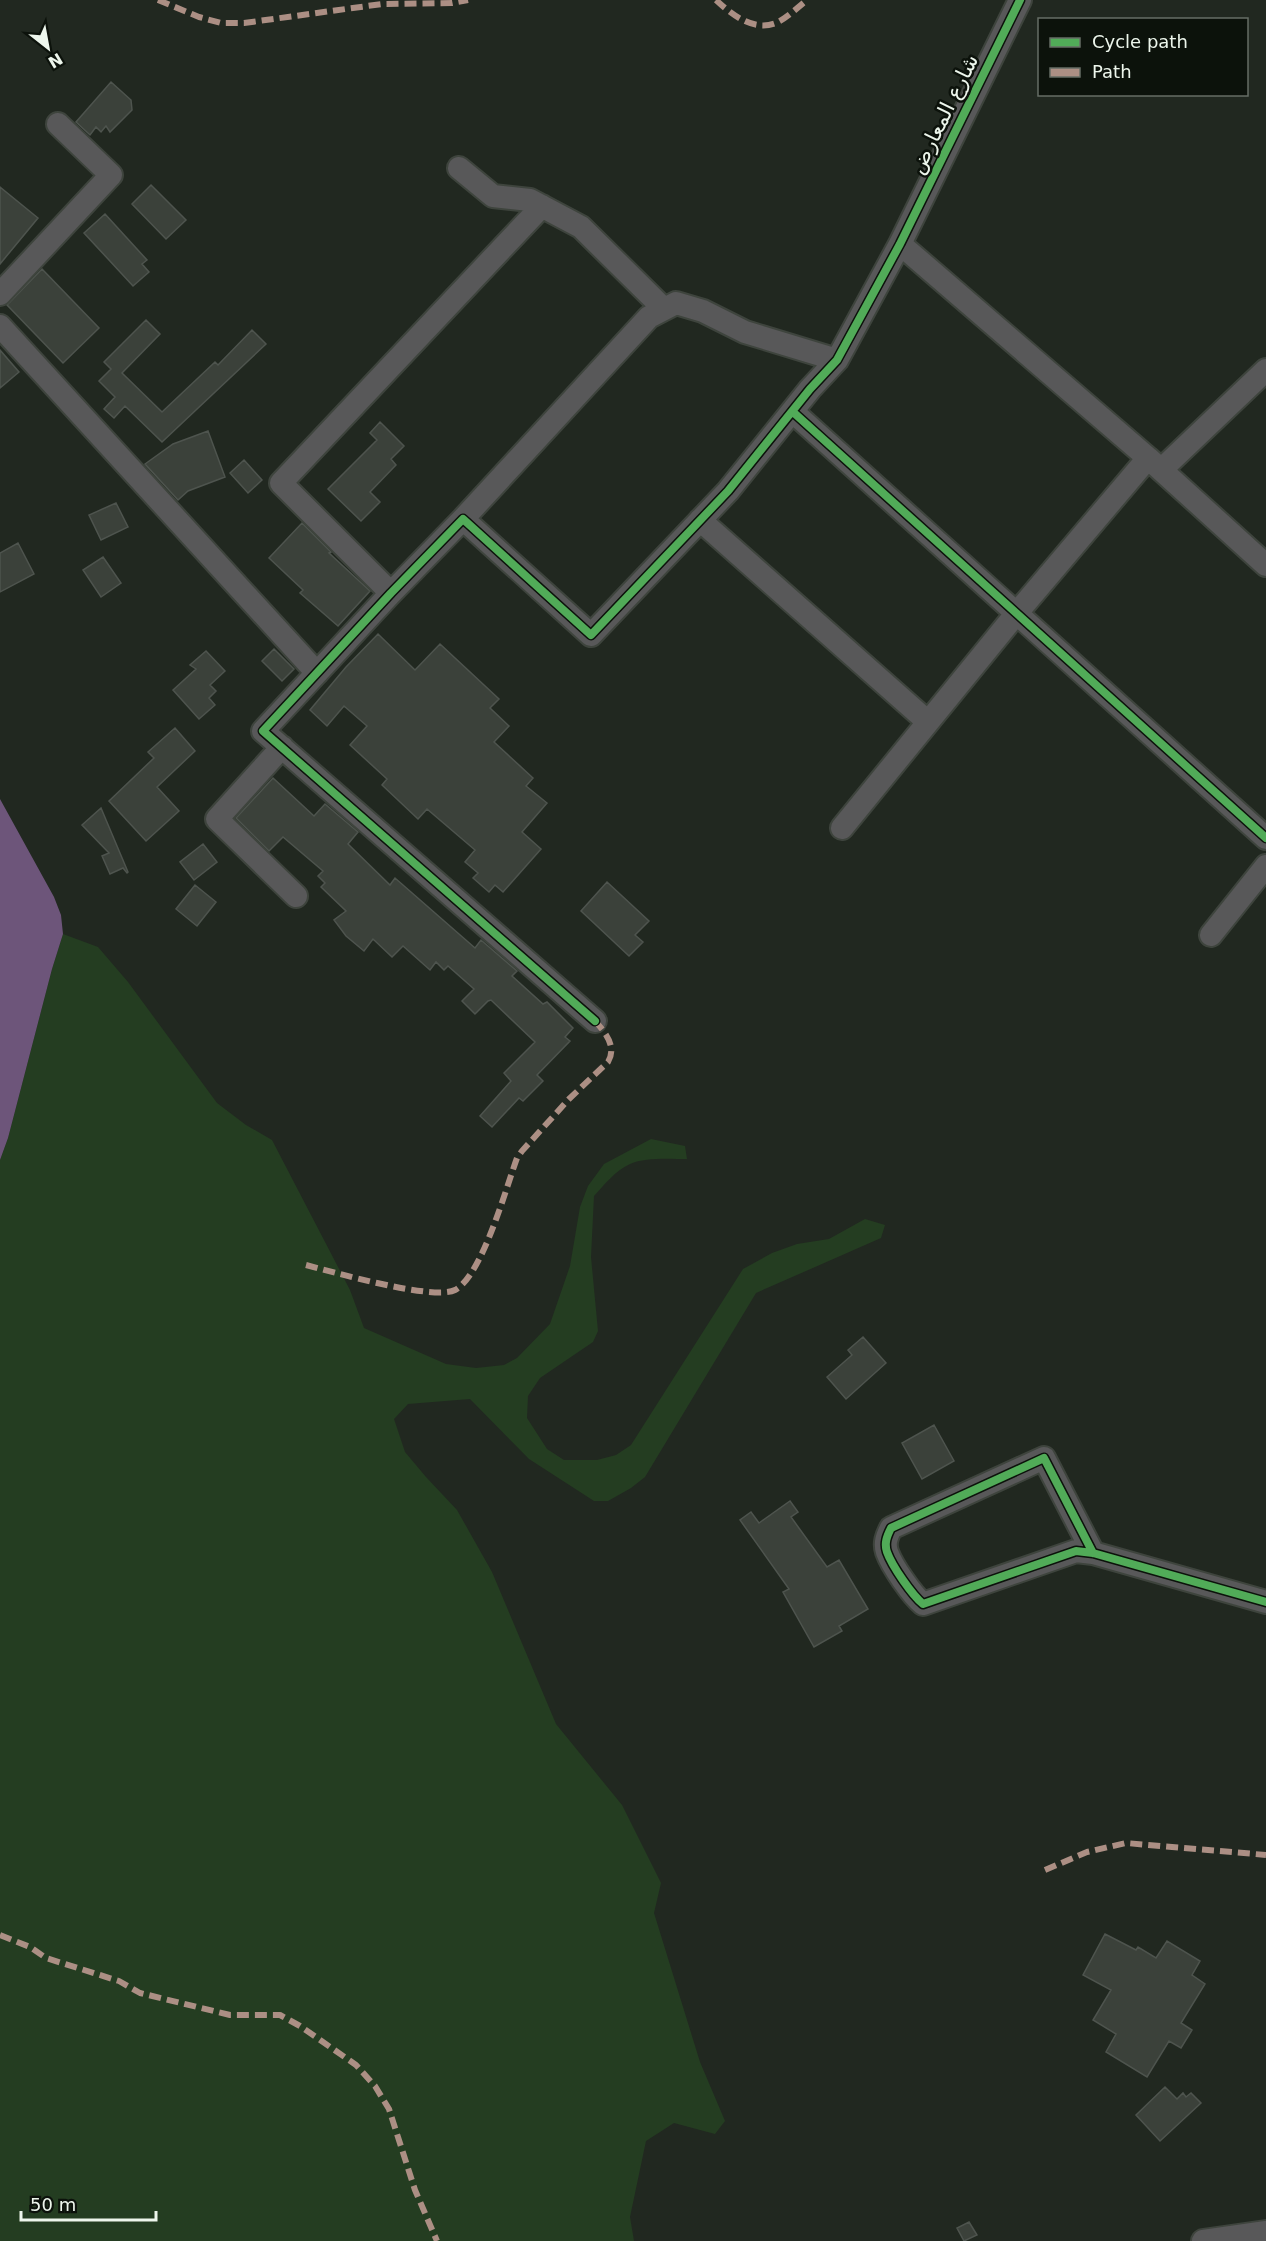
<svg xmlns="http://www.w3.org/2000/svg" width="1266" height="2241" font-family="'DejaVu Sans','Noto Sans Arabic',sans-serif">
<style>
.green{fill:#243d21}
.water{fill:#6d557a}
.building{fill:#3b413a;stroke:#4e544e;stroke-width:1.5}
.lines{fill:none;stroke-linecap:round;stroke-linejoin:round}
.minor-casing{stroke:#3e443d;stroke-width:26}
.minor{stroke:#585859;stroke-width:22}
.quiet{stroke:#ac8f84;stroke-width:6;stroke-dasharray:12 6;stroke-linecap:butt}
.cycleway-casing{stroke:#0c120b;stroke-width:11}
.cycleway{stroke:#51ab58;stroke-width:8}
.labels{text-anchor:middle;stroke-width:5;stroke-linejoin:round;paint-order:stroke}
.street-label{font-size:21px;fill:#edf6ec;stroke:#0c120b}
</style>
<rect width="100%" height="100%" fill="#212820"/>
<path class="green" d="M63,934L98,947L128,982L217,1103L246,1125L272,1140L350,1290L364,1328L446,1364L476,1368L504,1365L517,1358L550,1324L570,1266L580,1207L588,1186L604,1164L651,1139L685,1146L687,1159C670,1159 645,1157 630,1164C616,1170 604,1185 594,1196L591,1257L598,1331L593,1342L540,1378L528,1396L527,1418L547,1449L564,1460H597L616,1455L631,1445L743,1269L772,1253L797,1244L829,1239L865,1219L885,1225L881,1238L756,1293L645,1477L631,1488L608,1501H594L529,1459L470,1399L408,1404L394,1419L405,1452L426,1477L457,1510L492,1572L556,1724L622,1805L661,1883L654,1913L700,2062L725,2121L715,2134L674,2123L646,2141L630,2217L634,2241H0V1160L8,1138L52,969Z"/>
<path class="water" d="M0,799L54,897L61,915L63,934L52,969L8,1138L0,1160Z"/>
<path class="building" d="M111,82L131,100L132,110L110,132L106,126L101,132L96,127L90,135L76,122Z
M151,185L186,220L166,239L132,204Z
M0,187L38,218L0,264Z
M105,214L147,260L142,264L149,272L133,286L84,233Z
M42,269L99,328L63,363L7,305Z
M146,320L160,334L122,373L162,412L215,362L218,365L252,330L266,344L162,442L125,406L114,418L104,409L115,397L99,381L111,369L104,362Z
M0,350L19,372L0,388Z
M380,422L404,446L391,459L396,465L370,492L380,502L361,521L328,489L377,440L370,433Z
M208,431L225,477L188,491L178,500L145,464L173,444Z
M244,460L262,480L248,493L230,473Z
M116,503L128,527L101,540L89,515Z
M302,523L331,552L329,553L370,591L338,626L300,593L303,590L269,558Z
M18,543L34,574L0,592V553Z
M103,557L121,583L101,597L83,570Z
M378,634L415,670L440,644L499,699L490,708L509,726L494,742L533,778L526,786L547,803L522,832L541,849L503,892L495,885L489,892L473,878L478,873L465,862L475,850L427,809L418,819L382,785L387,779L350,745L367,726L344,706L327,726L310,710L346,667Z
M274,649L294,669L282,681L262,661Z
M206,651L225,671L210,685L216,691L209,698L215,705L199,719L173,690L196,669L190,665Z
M175,728L195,751L157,787L179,811L146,841L109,801L154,758L148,752Z
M273,778L314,816L325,804L358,832L348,844L390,885L395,878L475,948L481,940L517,971L512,976L543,1004L547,1002L573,1028L565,1037L570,1041L537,1075L543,1081L523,1101L519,1098L492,1127L480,1116L511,1081L504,1073L535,1042L491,1000L488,1001L475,1014L462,1001L474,989L448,966L444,970L436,962L430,970L403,946L392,957L373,939L364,951L346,936L334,920L346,911L321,887L325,883L318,876L323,871L283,837L269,851L236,818Z
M101,808L128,872L127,873L123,868L110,874L102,856L109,853L82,825Z
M203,844L217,862L194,880L180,862Z
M607,882L649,921L635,935L643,942L629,956L581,911Z
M195,885L216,902L197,926L176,909Z
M863,1337L886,1363L846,1399L827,1377L852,1355L848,1350Z
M934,1425L954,1461L922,1479L902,1443Z
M790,1501L798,1512L791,1517L827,1567L839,1560L868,1609L839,1626L842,1631L814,1647L783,1592L789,1589L740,1520L751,1512L759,1523Z
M1105,1934L1136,1950L1138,1947L1156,1958L1167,1941L1200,1961L1192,1975L1205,1984L1181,2023L1192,2030L1181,2048L1169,2041L1147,2077L1106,2052L1116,2034L1093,2020L1111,1990L1083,1975Z
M1165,2087L1177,2099L1183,2093L1186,2097L1191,2093L1201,2103L1160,2141L1136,2115Z
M969,2222L977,2235L964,2241L957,2228Z"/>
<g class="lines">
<defs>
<path id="minor" d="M459,168L493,196L530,200L581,227L664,309
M900,244L1148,458L1266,565
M0,294L111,175L58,124
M0,326L317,673
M793,412L1266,838
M1161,470L1266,370
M463,519L649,317L676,303L703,311L745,332L837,360
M700,520L928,722
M391,593L281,483L542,206
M282,747L217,819L296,896
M842,828L1016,614L1148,458
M1211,935L1266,866
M595,1021L263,731L391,593L463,519L591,635L728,491L810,389L837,360L900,244L1020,0
M1093,1553L1044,1458L891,1528C887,1536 884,1543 887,1552C892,1566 912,1595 923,1604L1076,1551L1093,1553L1266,1602
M1203,2241L1266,2232"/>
</defs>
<use href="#minor" class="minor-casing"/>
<use href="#minor" class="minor"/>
<path class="quiet" d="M158,0L199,17L221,23H244L382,4L452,3L468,0
M716,0C731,14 753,32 776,23C787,18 797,8 807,0
M306,1265C333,1272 434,1301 455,1290C482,1276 506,1188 517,1158L522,1151L569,1099L608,1062C617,1047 606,1033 595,1021
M1045,1870L1087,1852L1126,1843L1266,1855
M0,1935L30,1947L46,1958L119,1981L140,1993L230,2015H280L300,2026L356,2065L375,2086L389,2109L415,2190L437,2241"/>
<defs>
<path id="cycleway" d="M793,412L1266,838
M595,1021L263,731L391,593L463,519L591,635L728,491L810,389L837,360L900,244L1020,0
M1093,1553L1044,1458L891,1528C887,1536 884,1543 887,1552C892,1566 912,1595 923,1604L1076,1551L1093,1553L1266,1602"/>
</defs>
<use href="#cycleway" class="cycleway-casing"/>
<use href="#cycleway" class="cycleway"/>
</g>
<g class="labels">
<g class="street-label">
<text transform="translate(944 114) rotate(-64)" y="7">شارع المعارض</text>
</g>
</g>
<rect x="1038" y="18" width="210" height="78" fill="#0c120b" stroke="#666d65" stroke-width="1.5"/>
<rect x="1050" y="38" width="30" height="9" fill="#51ab58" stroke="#666d65" stroke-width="1.5"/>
<text x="1092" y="48" font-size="18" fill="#edf6ec">Cycle path</text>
<rect x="1050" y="68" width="30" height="9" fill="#ac8f84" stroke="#666d65" stroke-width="1.5"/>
<text x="1092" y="78" font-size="18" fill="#edf6ec">Path</text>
<g transform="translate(48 48) rotate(149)" stroke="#0c120b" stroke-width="4.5" paint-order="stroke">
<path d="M0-4.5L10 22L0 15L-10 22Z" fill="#edf6ec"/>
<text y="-9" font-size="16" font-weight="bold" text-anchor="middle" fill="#edf6ec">N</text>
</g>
<path d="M21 2211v9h135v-9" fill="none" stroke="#edf6ec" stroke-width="3"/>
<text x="30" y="2211" font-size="18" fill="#edf6ec" stroke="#0c120b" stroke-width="4.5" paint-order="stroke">50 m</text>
</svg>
